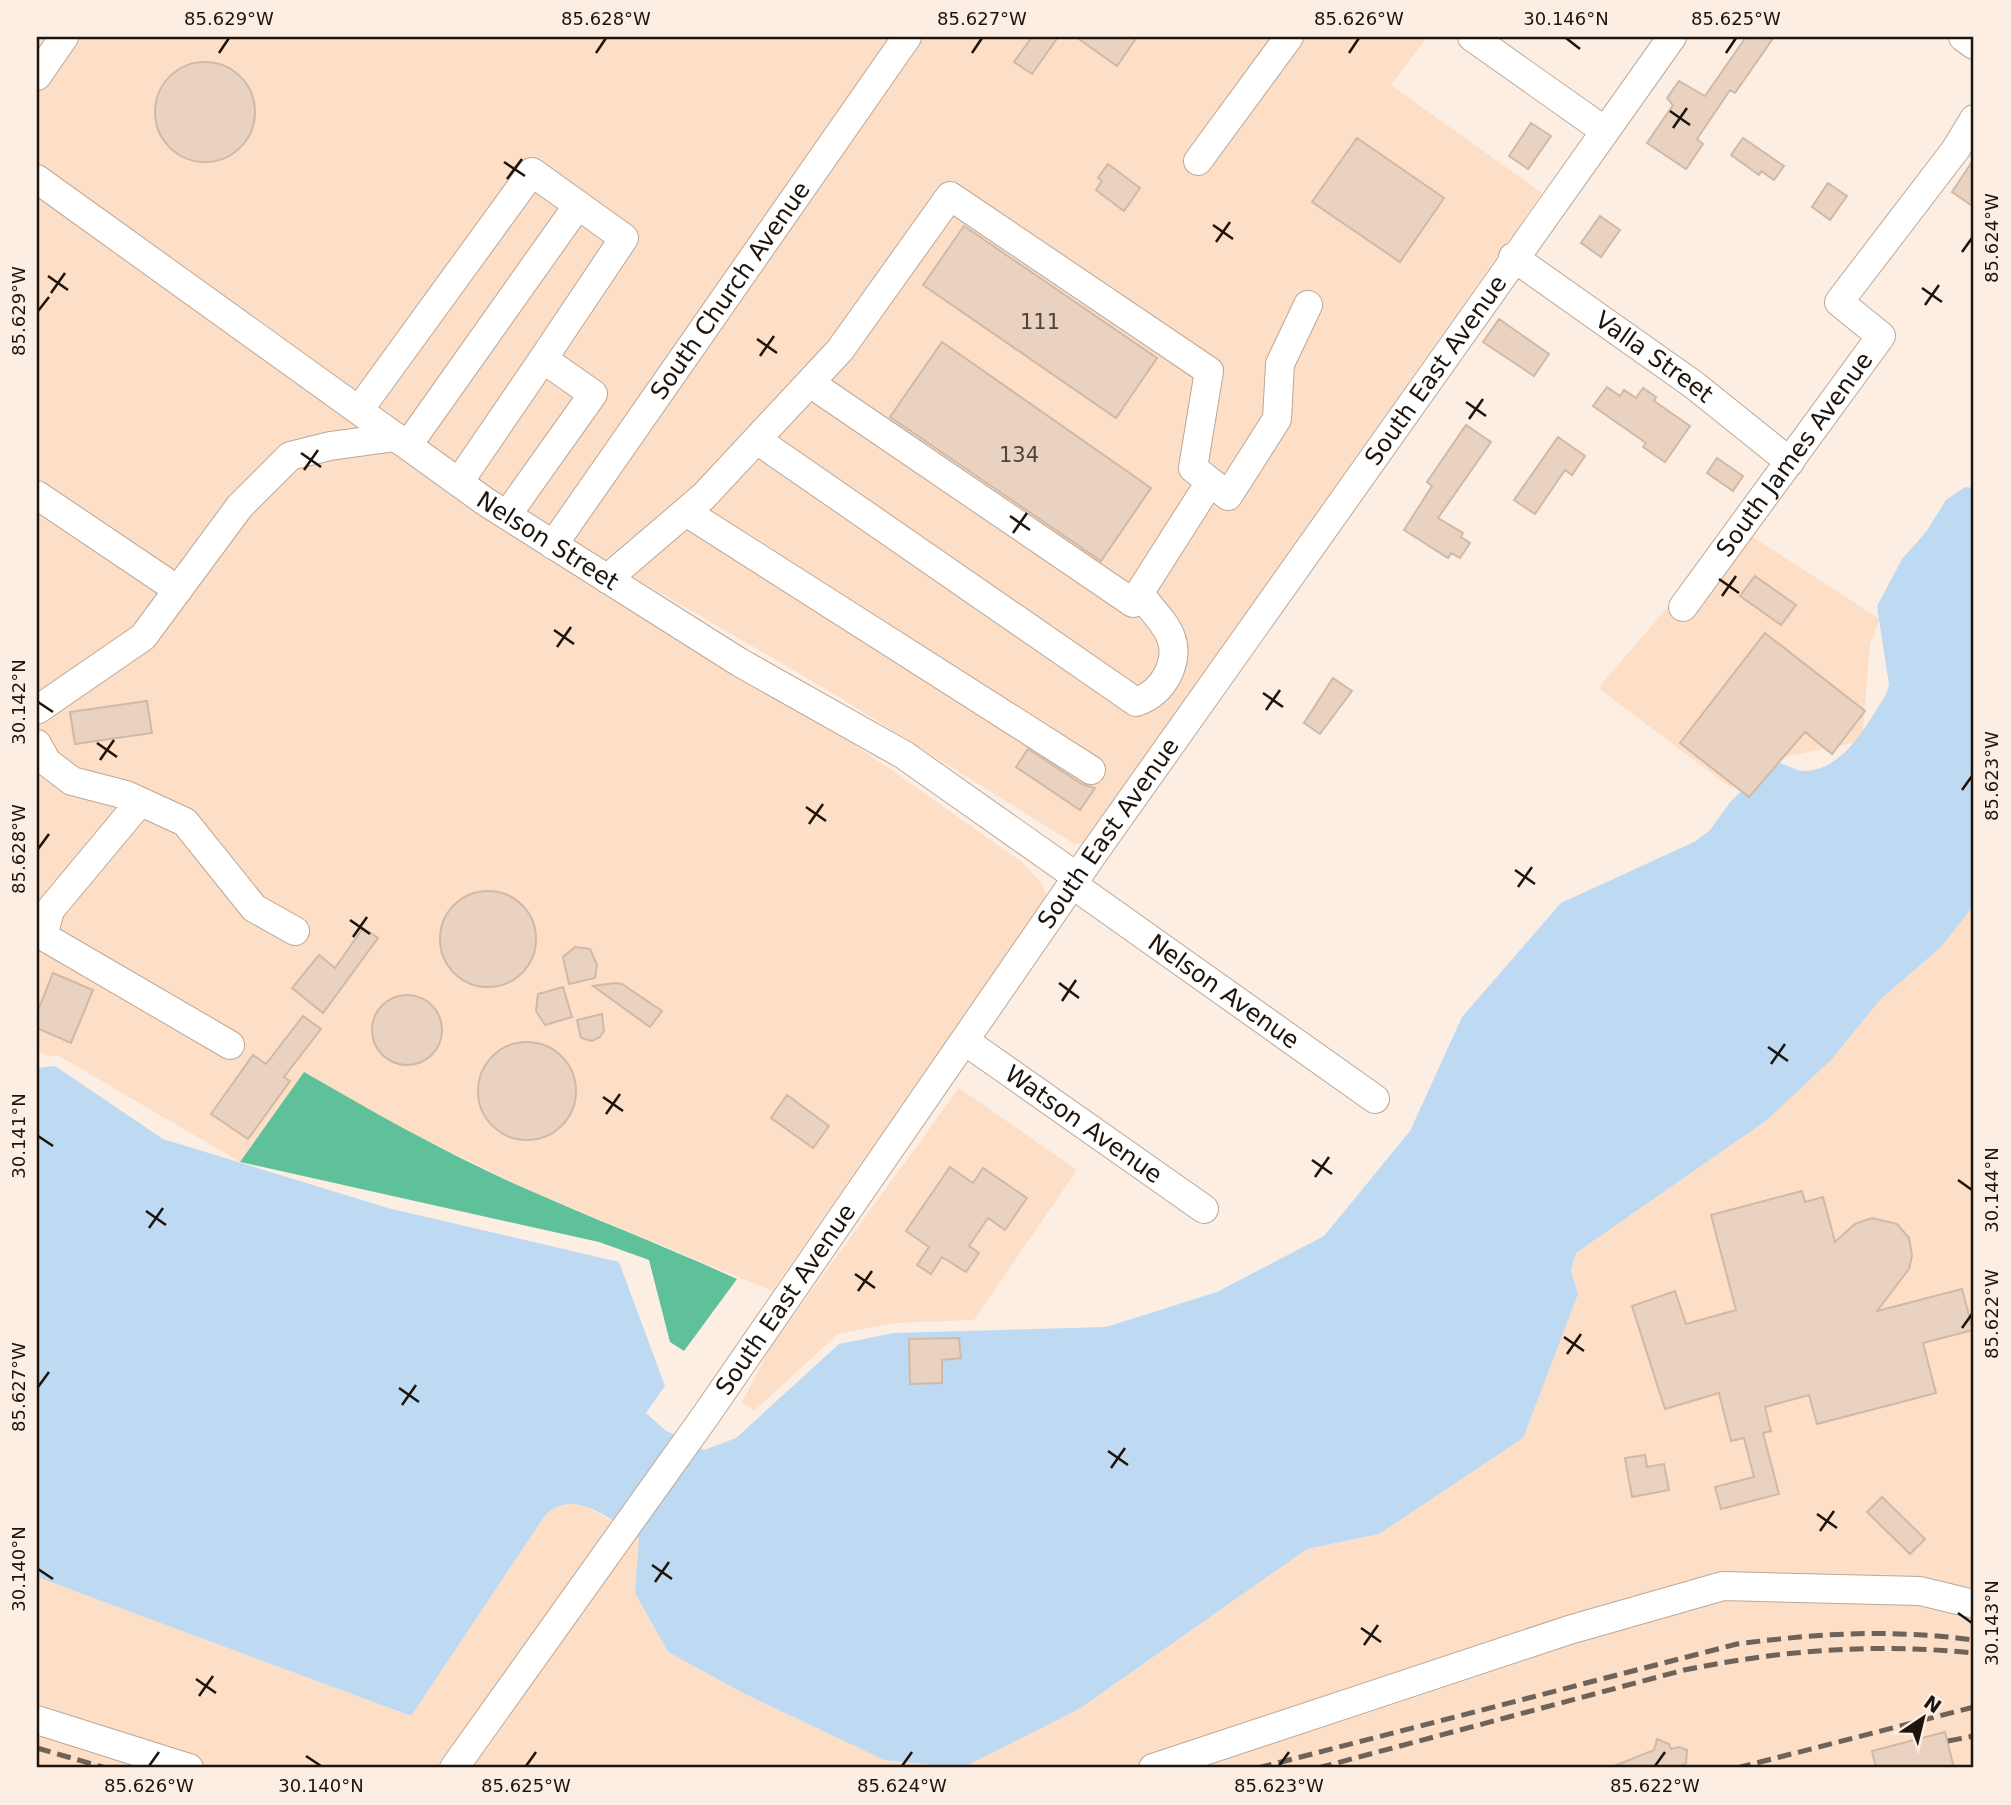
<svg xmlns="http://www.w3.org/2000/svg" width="2011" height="1805" font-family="'DejaVu Sans',sans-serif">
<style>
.built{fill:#fddfc7}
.forest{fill:#5fc199}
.water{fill:#bedaf2}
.building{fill:#ead2c0;stroke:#d0b9a7;stroke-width:2}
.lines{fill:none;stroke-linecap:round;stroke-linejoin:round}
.minor-casing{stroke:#bda795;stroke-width:30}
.minor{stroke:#fff;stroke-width:28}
.rail{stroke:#6d635a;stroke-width:5;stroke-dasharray:14 7;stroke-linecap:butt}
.ticks{fill:none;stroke:#1c140d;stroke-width:2.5}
.labels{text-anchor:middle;stroke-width:5;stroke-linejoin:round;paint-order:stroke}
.number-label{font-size:21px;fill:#50443a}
.street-label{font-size:24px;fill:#1c140d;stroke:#fdeee3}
.neatline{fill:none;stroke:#1c140d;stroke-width:2.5}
.ticks-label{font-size:18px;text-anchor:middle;fill:#1c140d}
</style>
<rect width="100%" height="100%" fill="#fdeee3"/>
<path class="built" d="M37,37H898L551,529L493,492L37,163Z
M917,37H1278L1183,167L1194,176L1298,37H1427L1391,85L1542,193L1082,844L1073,843L826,689L569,540Z
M37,194L893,771L1022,862L1042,884L1047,896L772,1291L531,1191L391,1123L304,1072L240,1162L59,1056H48L37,1050Z
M1753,537L1880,619L1870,644L1862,741L1766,761L1731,788L1598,688L1679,594L1667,610L1684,623L1738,550Z
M1974,905V1768H962L1079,1709L1307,1549L1379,1534L1523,1438L1577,1289L1571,1270L1576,1253L1767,1120L1831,1060L1881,999L1941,947Z
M959,1088L1077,1170L974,1320L895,1323L838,1334L754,1411L742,1402L770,1348Z
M567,1502L582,1503L639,1538L635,1593L668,1652L743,1693L884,1760L949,1768H37V1577L410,1716L546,1514L556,1505Z"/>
<path class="forest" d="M304,1072C378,1115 453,1157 531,1191C599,1221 669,1248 737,1279L684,1351L670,1342L649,1260L599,1242L240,1162Z"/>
<path class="water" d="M1965,487L1974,488V905L1941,947L1881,999L1831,1060L1767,1120L1576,1253L1571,1270L1578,1294L1523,1438L1379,1534L1307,1549L1079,1709L962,1768L884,1760L743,1693L668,1652L635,1593L639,1538C611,1521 577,1487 546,1514L411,1716L37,1577V1068L55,1066L163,1139L388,1208L619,1262L665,1386L646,1413L665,1430L704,1450L736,1438L839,1344L894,1333L1106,1327L1217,1292L1324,1236L1410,1131L1462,1017L1561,903L1696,841L1710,830L1731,801L1773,762C1785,762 1793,771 1804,771C1844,771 1867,723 1886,695L1889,685L1877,606L1902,559L1926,532L1946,500Z"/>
<path class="building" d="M1032,37H1058L1032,74L1014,62Z
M1076,37H1137L1117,66Z
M1746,37H1774L1735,93L1730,90L1697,139L1703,144L1686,169L1647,143L1673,105L1667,98L1679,81L1705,96Z
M155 112a50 50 0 1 1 100 0a50 50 0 1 1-100 0Z
M1531,123L1551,136L1528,169L1509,156Z
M1357,138L1444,198L1400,262L1312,202Z
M1743,138L1784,166L1774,180L1761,171L1759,175L1731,155Z
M1974,159V207L1952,192Z
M1108,164L1140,188L1124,211L1096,190L1102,181L1098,178Z
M1828,183L1847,196L1830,220L1812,207Z
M1600,216L1620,230L1601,257L1581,243Z
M964,226L1157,358L1116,418L923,285Z
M1499,319L1549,354L1534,376L1483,342Z
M942,342L1151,488L1101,561L890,417Z
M1607,387L1620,396L1624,390L1636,398L1643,388L1656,397L1654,401L1690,426L1665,462L1643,447L1646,443L1593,406Z
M1466,425L1491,442L1438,518L1463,533L1461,537L1470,543L1460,558L1451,553L1448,558L1404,530L1432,486L1427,482Z
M1558,437L1585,456L1572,475L1565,470L1535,514L1514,500Z
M1717,458L1743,476L1733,491L1707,473Z
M1755,576L1796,605L1781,625L1740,596Z
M1765,633L1865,711L1832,754L1805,732L1749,797L1680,743Z
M1333,678L1352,691L1320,734L1304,723Z
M147,701L152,733L75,744L70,712Z
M1028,749L1082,784L1095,788L1080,810L1016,767Z
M440 939a48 48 0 1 1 96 0a48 48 0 1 1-96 0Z
M363,928L378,938L323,1013L292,988L319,955L335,968Z
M575,947L590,949L597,965L595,978L569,984L563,957Z
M53,973L93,990L71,1043L37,1028V1013Z
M615,983L622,984L662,1011L650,1027L593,986Z
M563,987L572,1017L545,1025L536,1011L538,994Z
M372 1030a35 35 0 1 1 70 0a35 35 0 1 1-70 0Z
M602,1014L604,1031L600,1037L592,1041L581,1038L577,1020Z
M303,1016L321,1029L284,1077L290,1081L248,1139L211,1114L253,1055L266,1064Z
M478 1091a49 49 0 1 1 98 0a49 49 0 1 1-98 0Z
M787,1095L829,1126L813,1148L771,1118Z
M950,1167L973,1183L983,1168L1027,1198L1005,1230L988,1218L969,1246L979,1253L966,1272L942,1257L931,1274L917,1265L929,1247L906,1231Z
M1802,1191L1805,1202L1823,1197L1835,1242L1855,1224L1872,1218L1897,1224L1909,1238L1912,1256L1909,1269L1877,1311L1962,1289L1973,1330L1923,1343L1936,1393L1817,1424L1809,1395L1765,1407L1771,1431L1763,1433L1779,1494L1721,1509L1715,1487L1754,1477L1744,1438L1731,1441L1719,1393L1665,1409L1632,1306L1675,1291L1686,1324L1736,1310L1711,1215Z
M959,1338L961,1358L942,1360V1383L910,1384L909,1339Z
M1645,1455L1647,1467L1664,1464L1669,1490L1632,1497L1625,1458Z
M1882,1497L1925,1539L1910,1554L1867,1512Z
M1945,1732L1954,1768H1876L1872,1751Z
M1657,1739L1669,1744L1671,1749L1679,1747L1687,1750L1686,1763L1678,1767L1609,1768L1654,1750Z"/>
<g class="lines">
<defs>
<g id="minor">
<path d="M1472,37L1605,131"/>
<path d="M1963,37L1974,45"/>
<path d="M37,76L64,37"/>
<path d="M1198,161L1289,37"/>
<path id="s1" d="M37,179L486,502L739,662L904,755L1077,877"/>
<path id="s2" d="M1513,257L1694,385L1790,462"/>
<path d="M810,383L1133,603L1210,482"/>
<path d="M359,410L532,172L624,238L543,359L593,394L507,515"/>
<path d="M757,440L1136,702C1151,697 1161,688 1168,674C1185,638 1160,621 1139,593"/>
<path d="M408,445L578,205"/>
<path d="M459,482L543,359"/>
<path d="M37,495L178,590"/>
<path d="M686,512L1091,770"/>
<path id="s3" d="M553,545L907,37"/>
<path d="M607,579L704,496L840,350L950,196L1209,371L1193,468L1228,496L1277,419L1280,364L1308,305"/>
<path id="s4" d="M1683,607L1881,336L1839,302L1956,149L1974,119"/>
<path d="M37,710L143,637L240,506L290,456L330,446L396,437"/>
<path d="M37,744L47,762L72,781L126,795L185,822L254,908L295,931"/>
<path d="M140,802L50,910L43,936L230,1045"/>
<path id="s5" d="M1072,884L1375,1099"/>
<path id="s6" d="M965,1041L1204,1209"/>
<path d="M37,1720L189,1768"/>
<path id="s7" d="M454,1768L706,1415L1093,854L1672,37"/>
<path d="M1153,1768L1569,1630L1723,1586L1920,1591L1974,1604"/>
</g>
</defs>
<use href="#minor" class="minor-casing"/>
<use href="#minor" class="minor"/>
<path class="rail" d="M1948,1741L1974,1736
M37,1748L106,1768
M1258,1768L1737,1644C1822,1633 1889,1629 1974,1640
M1318,1768L1684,1670C1784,1650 1872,1643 1974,1653
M1737,1768L1974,1707"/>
</g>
<path class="ticks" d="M1566,38L1580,49M219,53L229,38M596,53L606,38M972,53L982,38M1349,53L1359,38M1726,53L1736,38M1670,111L1690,125M1673,128L1687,108M504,162L525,176M507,179L522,159M1213,225L1233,239M1216,242L1230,222M1962,252L1972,238M48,276L68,290M1922,288L1942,302M51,293L65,273M1925,305L1939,285M38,311L49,297M757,339L777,353M760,356L774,336M1466,402L1486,416M1469,419L1483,399M301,453L321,467M304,470L318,450M1010,516L1030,530M1013,533L1027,513M1719,579L1739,593M1722,596L1736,576M554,630L574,644M557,647L571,627M1263,693L1283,707M38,702L53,712M1266,710L1280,690M97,743L117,757M100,760L114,740M1962,790L1972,776M806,807L826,821M809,824L823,804M38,849L49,834M1515,870L1535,884M1518,887L1532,867M350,920L370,934M353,937L367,917M1059,983L1079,998M1062,1001L1076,980M1768,1047L1788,1061M1771,1064L1785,1044M603,1097L623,1111M606,1114L620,1094M38,1136L53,1146M1312,1160L1332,1174M1315,1177L1329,1157M1958,1180L1972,1190M146,1211L166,1225M149,1228L163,1208M855,1274L875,1288M858,1291L872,1271M1962,1328L1972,1314M1564,1337L1584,1351M1567,1354L1581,1334M38,1387L49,1372M399,1388L419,1402M402,1405L416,1385M1108,1451L1128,1465M1111,1468L1125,1448M1817,1514L1837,1528M1820,1531L1834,1511M652,1565L672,1579M38,1569L53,1579M655,1582L669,1562M1958,1613L1972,1623M1361,1628L1381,1642M1364,1645L1378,1625M196,1679L216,1693M199,1696L213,1676M306,1756L321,1766M149,1766L159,1752M526,1766L536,1752M902,1766L912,1752M1279,1766L1289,1752M1655,1766L1665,1752"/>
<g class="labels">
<g class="number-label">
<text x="1040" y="329">111</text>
<text x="1019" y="462">134</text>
</g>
<g class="street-label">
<text dy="8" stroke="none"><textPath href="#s3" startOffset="310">South Church Avenue</textPath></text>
<text dy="8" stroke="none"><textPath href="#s2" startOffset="173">Valla Street</textPath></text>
<text dy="8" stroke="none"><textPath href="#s7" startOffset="1708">South East Avenue</textPath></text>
<text dy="8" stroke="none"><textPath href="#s4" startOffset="189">South James Avenue</textPath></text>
<text dy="8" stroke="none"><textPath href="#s1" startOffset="626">Nelson Street</textPath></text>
<text dy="8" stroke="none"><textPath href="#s7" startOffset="1141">South East Avenue</textPath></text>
<text dy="8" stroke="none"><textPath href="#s5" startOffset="186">Nelson Avenue</textPath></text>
<text dy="8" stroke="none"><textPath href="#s6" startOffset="145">Watson Avenue</textPath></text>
<text dy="8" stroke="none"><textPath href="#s7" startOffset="574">South East Avenue</textPath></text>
</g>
</g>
<rect width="2011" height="1805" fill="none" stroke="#fdeee3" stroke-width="77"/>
<g transform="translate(1923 1718) rotate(35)" stroke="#fdeee3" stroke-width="5" paint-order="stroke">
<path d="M0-5L12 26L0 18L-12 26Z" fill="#1c140d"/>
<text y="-10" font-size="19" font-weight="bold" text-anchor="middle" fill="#1c140d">N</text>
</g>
<rect x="38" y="38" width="1934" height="1728" class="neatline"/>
<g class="ticks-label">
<text x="229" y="25">85.629°W</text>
<text x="606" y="25">85.628°W</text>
<text x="982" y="25">85.627°W</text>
<text x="1359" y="25">85.626°W</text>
<text x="1566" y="25">30.146°N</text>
<text x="1736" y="25">85.625°W</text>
<text transform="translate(1992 238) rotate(-90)" y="6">85.624°W</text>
<text transform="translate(19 311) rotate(-90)" y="6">85.629°W</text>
<text transform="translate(19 702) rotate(-90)" y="6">30.142°N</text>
<text transform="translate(1992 776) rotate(-90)" y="6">85.623°W</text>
<text transform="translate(19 849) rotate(-90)" y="6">85.628°W</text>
<text transform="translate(19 1136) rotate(-90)" y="6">30.141°N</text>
<text transform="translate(1992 1190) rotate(-90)" y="6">30.144°N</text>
<text transform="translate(1992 1314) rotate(-90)" y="6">85.622°W</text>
<text transform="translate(19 1387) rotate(-90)" y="6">85.627°W</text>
<text transform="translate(19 1569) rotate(-90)" y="6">30.140°N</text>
<text transform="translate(1992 1623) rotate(-90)" y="6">30.143°N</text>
<text x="149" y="1792">85.626°W</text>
<text x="321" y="1792">30.140°N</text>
<text x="526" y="1792">85.625°W</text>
<text x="902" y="1792">85.624°W</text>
<text x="1279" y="1792">85.623°W</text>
<text x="1655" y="1792">85.622°W</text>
</g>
</svg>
